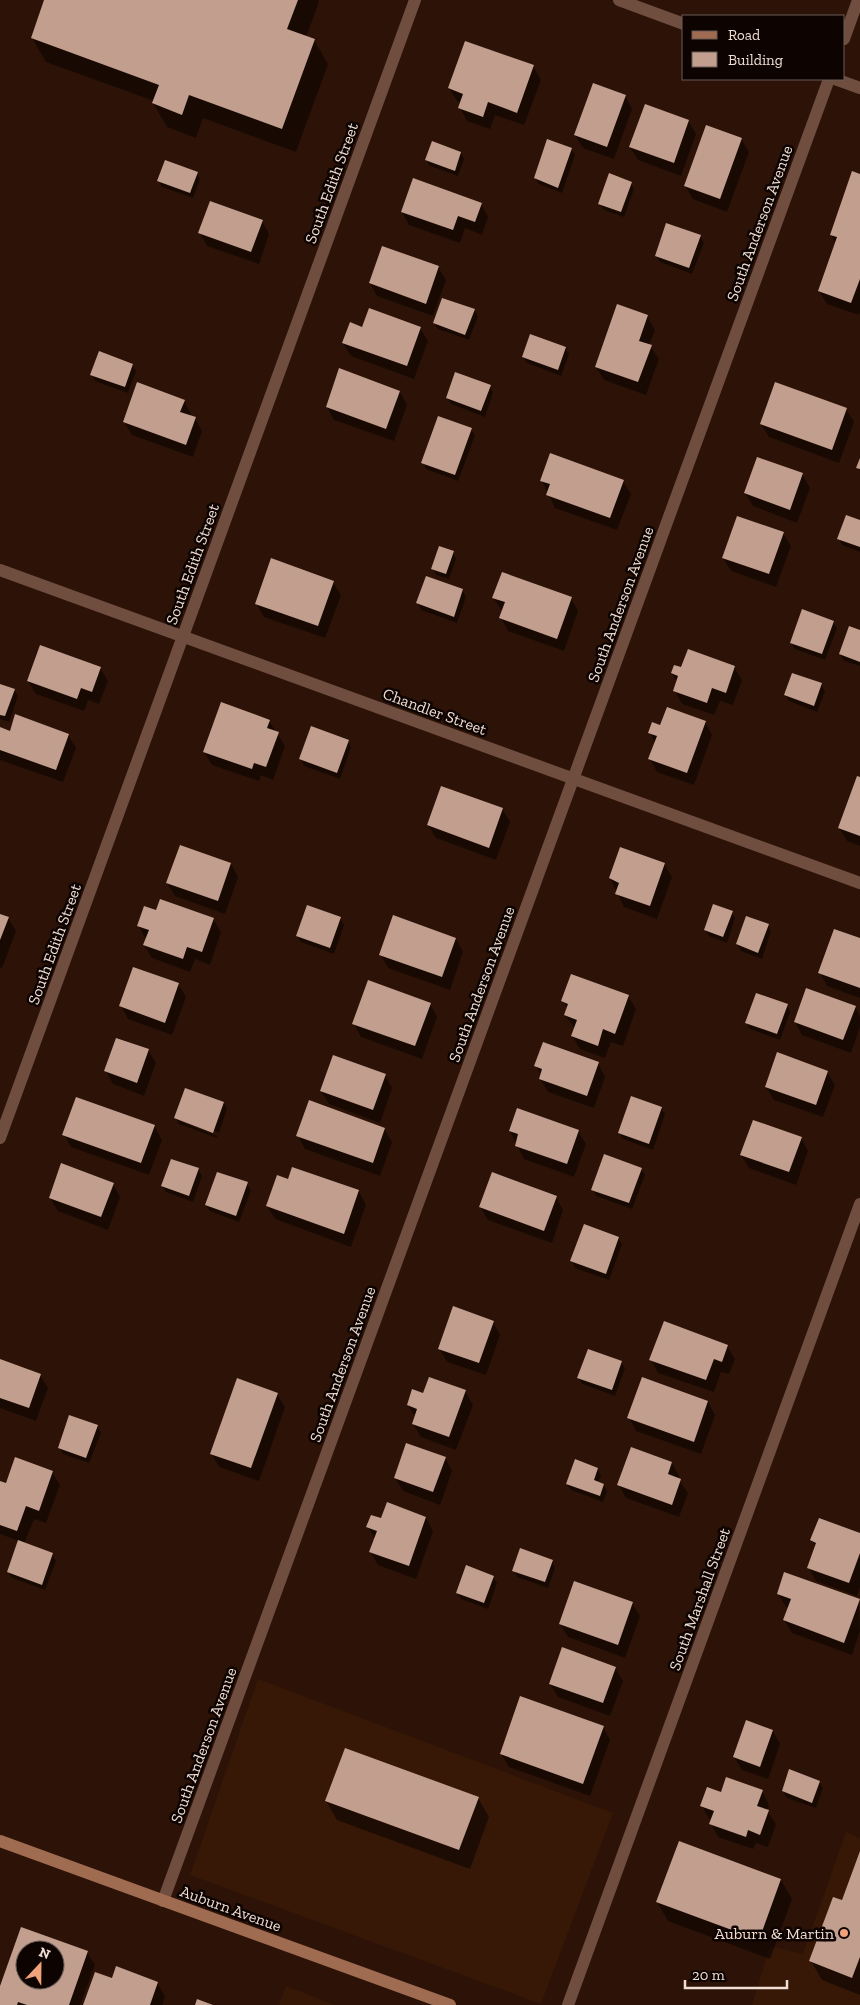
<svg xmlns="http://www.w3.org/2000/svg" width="860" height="2005" font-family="'Zilla Slab',serif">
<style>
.built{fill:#371706}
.shadow{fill:#0007;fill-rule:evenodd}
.building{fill:#c19e8e;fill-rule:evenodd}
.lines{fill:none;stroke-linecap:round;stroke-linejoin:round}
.minor{stroke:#6f4e3f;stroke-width:12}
.tertiary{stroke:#6f4e3f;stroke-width:12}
.secondary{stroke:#9f6b51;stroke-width:12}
.poi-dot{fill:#f1a27b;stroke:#0d0401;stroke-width:2}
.labels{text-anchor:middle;stroke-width:5;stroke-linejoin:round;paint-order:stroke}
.street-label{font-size:16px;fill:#f0ded5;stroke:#0d0401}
.poi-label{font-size:16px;fill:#f0ded5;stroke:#0d0401;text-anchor:end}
</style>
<rect width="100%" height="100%" fill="#2d1307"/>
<path class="built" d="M258,1679L613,1813L541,2004L190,1875Z
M846,1832L860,1838V2005H752L770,1946L803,1954Z
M286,1986L335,2005H279Z"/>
<path class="shadow" d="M46,0H318L319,2L306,37L314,40L328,64L296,152L203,118L196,138L167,127L153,103L154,101L46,62L32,38Z
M533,66L541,80L524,125L495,115L490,129L467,121L460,108L461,103L457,101L449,88Z
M625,96L632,109L614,159L583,148L575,135Z
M688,121L696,134L681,176L638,160L630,147Z
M741,139L749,152L727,212L693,199L685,186Z
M571,149L575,155L562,193L539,184L535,178Z
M461,153L464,159L458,176L430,166L426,160Z
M197,173L200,179L193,198L162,187L159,181Z
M860,175V312L859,315L827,304L819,291L836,244L831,235Z
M631,183L634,189L624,217L604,210L600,204Z
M481,204L488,217L482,235L465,228L460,243L409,225L402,212Z
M262,221L269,234L259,264L207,246L200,233Z
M700,236L704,243L692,274L660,262L656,256Z
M438,267L446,280L433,316L377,296L370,283Z
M474,310L478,316L469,340L438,329L434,323Z
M647,316L655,330L649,345L659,359L646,395L604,380L596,367Z
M420,328L428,341L414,379L351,356L343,343L363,329Z
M565,348L569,354L561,376L527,363L523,357Z
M132,365L136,371L128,393L95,381L92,375Z
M490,386L493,392L485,417L451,404L447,398Z
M400,392L407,405L394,441L334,420L327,407Z
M184,401L191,414V417L195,418L202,431L193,457L132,435L124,422Z
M846,409L854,422L839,463L769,437L761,424Z
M471,429L475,435L458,481L426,469L423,462Z
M802,474L810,488L797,523L753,506L745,493Z
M542,481H623L631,494L617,530L555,508Z
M860,521V552L842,545L839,539Z
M783,533L791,546L776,587L731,571L723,558Z
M453,552L456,559L449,579L436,575L433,568Z
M427,577L463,591L466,597L457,623L421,610L418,603Z
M333,582L341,595L325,638L264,617L256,603Z
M493,598H571L578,611L564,651L508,631L501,618L503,612Z
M833,622L837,628L825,660L795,649L791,643Z
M860,631V666L844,661L840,654Z
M734,667L742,680L733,705L720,701L714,715L682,704L674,690L677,682L672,673L682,669Z
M100,668L108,681L99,704L88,700L84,711L36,694L28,681Z
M821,684L825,691L817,712L789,701L785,695Z
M0,685L14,690L18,696L9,722L0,719Z
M269,721L285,746L273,780L261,775L259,781L212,765L204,752Z
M705,722L712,735L694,785L657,772L650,759L655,743L650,733L661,726Z
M0,729L10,733L68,735L76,748L63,782L0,760Z
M348,741L351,747L340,779L304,766L301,759Z
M860,778V846L847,841L839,828Z
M502,809L510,822L496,860L436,838L428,825Z
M181,847L231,864L238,877L225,914L175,896L167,883Z
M664,864L672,877L657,919L624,907L610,878Z
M157,911L213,919L221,932L210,965L195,959L190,972L152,958L144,945L146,940L139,926Z
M732,912L735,918L727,943L709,936L705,930Z
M0,915L8,918L16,931L2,968L0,967Z
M340,918L344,925L334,954L301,942L297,936Z
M768,925L771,931L762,959L741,951L737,944Z
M456,939L463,952L450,990L388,968L381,955Z
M860,939V998L827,986L820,973Z
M178,984L186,997L172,1035L128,1019L121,1006Z
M628,996L636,1009L623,1046L611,1042L605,1058L580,1049L572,1036L575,1029L565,1015L568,1009L563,1001Z
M430,1004L437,1017L422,1059L361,1037L354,1024Z
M787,1005L790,1012L780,1040L750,1029L747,1023Z
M855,1007L860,1016V1027L851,1053L802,1035L795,1022Z
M148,1050L156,1063L144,1096L113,1084L106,1071Z
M598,1063L605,1077L594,1108L548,1092L540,1079L541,1076L536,1066Z
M827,1072L835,1085L823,1117L774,1100L766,1087Z
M385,1075L392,1088L380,1123L329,1104L321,1091Z
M224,1103L227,1109L219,1133L179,1118V1121L218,1136L217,1138L179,1124L176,1118Z
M661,1108L665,1114L653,1150L623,1139L619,1133Z
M154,1126L162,1140L149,1175L71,1147L64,1134Z
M384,1129L392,1142L380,1176L305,1149L298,1136Z
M510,1131H578L586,1144L574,1177L524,1159Z
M801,1138L808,1151L796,1185L749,1168L741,1155Z
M198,1169L202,1176L193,1202L166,1192L162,1186Z
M293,1169L359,1191L366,1205L351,1247L275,1219L267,1206L289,1180Z
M641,1169L645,1175L632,1209L596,1196L593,1190Z
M113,1184L120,1197L108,1230L58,1211L50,1198Z
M247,1184L251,1190L239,1222L210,1211L206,1205Z
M556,1197L563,1210L552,1243L488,1220L480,1207Z
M618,1238L622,1244L609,1280L575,1268L572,1261Z
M493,1322L500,1335L486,1375L447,1362L439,1348Z
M727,1346L735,1359L729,1374L721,1372L714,1392L658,1373L651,1360Z
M0,1361L40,1375L48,1388L36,1421L0,1408Z
M621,1362L625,1368L615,1396L582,1384L579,1378Z
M465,1391L473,1405L456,1450L421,1437L413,1424L416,1418L408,1405L424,1394Z
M277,1394L285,1407L259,1481L219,1467L211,1453Z
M708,1402L715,1415L701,1454L636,1431L629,1418Z
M97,1426L101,1433L89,1463L63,1454L59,1448Z
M632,1449L672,1463L679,1476L678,1479L688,1493L679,1517L626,1498L619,1485Z
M445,1458L452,1471L440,1505L403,1491L395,1478Z
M597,1469L601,1475L598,1483L604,1485L607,1491L603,1502L571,1490L567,1484Z
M52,1472L60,1485L46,1523L34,1519L24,1544L52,1554L56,1561L45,1590L12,1578L8,1572L19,1541L0,1534V1483L7,1485Z
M426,1518L433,1531L416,1579L378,1565L370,1552L375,1539L368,1527Z
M860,1534V1587L857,1596L816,1581L809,1568L816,1548L812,1540Z
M552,1561L555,1568L548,1588L517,1577L514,1571Z
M493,1577L497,1583L488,1609L461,1599L457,1593Z
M778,1594L859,1600L860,1631L852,1655L792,1633L784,1620L789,1608L786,1607Z
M632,1603L640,1616L625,1658L568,1637L560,1624Z
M615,1668L623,1681L610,1716L558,1697L550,1684Z
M603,1727L610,1740L590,1796L509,1767L501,1754Z
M773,1731L780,1744L768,1779L742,1770L734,1757Z
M819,1782L823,1788L816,1808L787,1798L783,1791Z
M762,1791L769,1805L767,1811L776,1824L768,1847L756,1843L753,1849L718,1837L711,1824L712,1820L709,1819L702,1806L722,1794Z
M478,1798L489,1817L470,1869L337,1820L326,1801Z
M860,1854V1995L822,1980L811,1961L843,1902Z
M781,1880L792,1899L770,1959L668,1921L657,1902Z
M22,1928L87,1952L95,1965L80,2005H0V1988ZM25,1950H55V1980H25Z
M113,1980L157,1983L165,1996L162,2005H84Z"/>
<path class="building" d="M44,0H298L287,29L315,39L282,129L189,95L182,115L152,103L159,85L31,38Z
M465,41L534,65L517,113L488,102L483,117L458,108L463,94L448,88Z
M593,83L626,95L607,147L574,135Z
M645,104L689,120L674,163L629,147Z
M706,125L742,138L720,199L684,186Z
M547,139L572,148L558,188L534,178Z
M432,141L461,152L455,171L425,160Z
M165,160L198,172L190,193L157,181Z
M852,171L860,174V279L851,303L818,291L837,237L830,235Z
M609,173L632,182L621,212L598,204Z
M413,178L482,203L475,222L458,216L453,230L401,212Z
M210,201L263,220L251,252L198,233Z
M666,223L701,235L689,268L655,256Z
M382,246L439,266L426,304L369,283Z
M442,298L475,309L465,335L433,323Z
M617,304L648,315L639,341L652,345L638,382L595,367Z
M369,308L421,327L407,366L342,343L350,322L362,327Z
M530,334L566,347L558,370L522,357Z
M99,351L133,364L125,387L90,375Z
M339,368L400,391L386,429L326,407Z
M455,372L491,385L481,411L446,398Z
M137,382L185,400L180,412L196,417L186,445L123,422Z
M775,382L847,408L832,450L760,424Z
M438,416L472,428L455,475L421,463Z
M550,453L624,480L610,518L546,495L550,484L540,481Z
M757,457L803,473L790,510L744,493Z
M860,458V469L856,468Z
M846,515L860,520V547L837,539Z
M737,516L784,532L769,574L722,558Z
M439,546L454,551L446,574L431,569Z
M271,558L334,581L318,626L255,604Z
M502,572L572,597L557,639L499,618L505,602L492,598Z
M426,576L463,589L454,617L416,603Z
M802,609L834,621L822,654L790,643Z
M849,626L860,630V662L839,654Z
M40,645L101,667L92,692L81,688L77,699L27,681Z
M688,649L735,666L726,693L712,688L707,703L673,691L678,676L671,673L674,665L681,667Z
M792,673L822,683L814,706L784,695Z
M0,684L15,689L5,716L0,715Z
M221,702L270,720L267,728L279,732L266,767L254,763L252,769L203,752Z
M667,707L706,721L687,773L648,759L657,736L648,733L652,722L660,725Z
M15,714L69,734L56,770L0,750V727L10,731Z
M311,726L349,740L337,773L299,759Z
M857,776L860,777V836L838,828Z
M441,786L503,808L489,848L427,825Z
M180,845L231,863L218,901L166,883Z
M620,847L665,863L650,906L615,894L619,883L609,878Z
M160,899L214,918L202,952L187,947L183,959L143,945L149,930L137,926L144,906L156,910Z
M713,904L733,911L723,937L704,930Z
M307,905L341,917L330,948L296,936Z
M0,914L9,917L0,940Z
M393,915L456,938L442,977L379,955Z
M746,916L769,924L758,953L736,944Z
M834,929L860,938V988L818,973Z
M133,967L179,983L165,1023L119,1006Z
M571,974L629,995L615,1034L603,1029L598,1046L571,1036L577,1020L564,1015L568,1004L561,1001Z
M368,980L431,1003L415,1046L352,1024Z
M806,988L856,1006L843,1040L794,1022Z
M756,993L788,1004L777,1034L745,1023Z
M116,1038L149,1049L137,1083L104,1071Z
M543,1042L599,1062L587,1096L539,1079L542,1069L534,1066Z
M777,1052L828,1071L816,1105L765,1087Z
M333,1055L386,1074L373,1110L320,1091Z
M185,1088L224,1102L213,1133L174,1118Z
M631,1096L662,1107L649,1144L618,1133Z
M76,1097L155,1125L141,1163L62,1135Z
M309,1100L385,1128L373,1163L296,1136Z
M517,1108L579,1130L567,1164L515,1146L518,1134L509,1131Z
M753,1120L802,1137L789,1172L740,1155Z
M604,1154L642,1168L629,1203L591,1190Z
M171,1159L199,1168L189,1196L161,1186Z
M61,1163L114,1183L101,1217L49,1198Z
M292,1167L359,1190L344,1234L266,1206L277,1175L288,1179Z
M217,1172L248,1182L236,1216L205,1205Z
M492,1172L557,1196L544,1231L479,1207Z
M584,1224L619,1237L606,1274L570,1261Z
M453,1306L494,1321L479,1363L438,1349Z
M664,1321L728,1345L722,1362L714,1359L706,1380L649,1360Z
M588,1349L622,1361L612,1390L577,1378Z
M0,1359L41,1374L29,1408L0,1398Z
M429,1377L466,1390L449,1437L412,1424L417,1409L407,1405L412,1389L423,1393Z
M642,1377L708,1401L694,1442L627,1418Z
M237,1378L278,1393L251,1468L210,1454Z
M69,1415L98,1425L86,1458L58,1448Z
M406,1443L446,1457L433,1492L394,1478Z
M631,1447L672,1462L668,1474L681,1479L672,1505L617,1485Z
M15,1457L53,1471L39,1511L26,1506L17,1531L0,1525V1481L6,1483Z
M575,1459L598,1468L594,1480L604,1484L600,1496L566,1484Z
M387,1502L426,1517L409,1566L369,1552L377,1531L366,1527L371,1515L381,1518Z
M819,1518L860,1533V1553L849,1583L807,1568L816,1543L810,1540Z
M18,1540L53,1553L42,1585L7,1572Z
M520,1548L553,1560L545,1582L512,1571Z
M466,1565L494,1576L484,1603L456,1593Z
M784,1572L860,1599L844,1643L783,1620L791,1599L777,1594Z
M574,1581L633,1602L618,1645L559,1624Z
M562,1647L616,1667L603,1703L549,1684Z
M520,1696L604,1726L583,1784L500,1754Z
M746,1720L773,1730L760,1767L733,1757Z
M345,1748L479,1797L459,1850L325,1801Z
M789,1769L820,1781L812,1803L782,1791Z
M726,1777L763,1790L757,1806L769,1810L760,1835L748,1830L746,1837L709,1824L714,1811L700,1806L707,1787L721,1792Z
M679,1841L781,1879L759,1940L656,1902Z
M860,1851V1957L852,1978L809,1961L833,1897L842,1900Z
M21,1927L88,1951L69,2005H27L18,2002L17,2005H0V1986ZM25,1950H55V1980H25Z
M116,1966L158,1982L150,2005H83L95,1972L112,1978Z
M197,1999L213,2005H195Z"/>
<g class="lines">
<path class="minor" d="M844,39L858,0
M0,570L860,883
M0,1138L415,0
M163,1901L829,79
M568,2005L860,1204"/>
<path class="tertiary" d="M619,0L684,24
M835,79L860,88"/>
<path class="secondary" d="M0,1841L450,2005"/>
</g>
<circle class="poi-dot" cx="844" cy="1933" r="5"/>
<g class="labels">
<g class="street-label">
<text transform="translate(331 183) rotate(-70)" y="6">South Edith Street</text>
<text transform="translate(759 223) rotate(-70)" y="6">South Anderson Avenue</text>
<text transform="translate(192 564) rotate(-70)" y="6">South Edith Street</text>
<text transform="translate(620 604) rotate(-70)" y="6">South Anderson Avenue</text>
<text transform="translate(435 711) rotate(20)" y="6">Chandler Street</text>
<text transform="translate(54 944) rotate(-70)" y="6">South Edith Street</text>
<text transform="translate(481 984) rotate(-70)" y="6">South Anderson Avenue</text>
<text transform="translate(342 1364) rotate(-70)" y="6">South Anderson Avenue</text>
<text transform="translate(699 1599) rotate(-70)" y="6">South Marshall Street</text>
<text transform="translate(203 1745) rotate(-70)" y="6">South Anderson Avenue</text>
<text transform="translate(231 1908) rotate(20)" y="6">Auburn Avenue</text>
</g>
<g class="poi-label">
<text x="834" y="1939">Auburn &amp; Martin</text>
</g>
</g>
<rect x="682" y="15" width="162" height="65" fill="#0d0401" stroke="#685b56"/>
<rect x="692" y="31" width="25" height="8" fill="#9f6b51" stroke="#685b56"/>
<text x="728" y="40" font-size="15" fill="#f0ded5">Road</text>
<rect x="692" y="52" width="25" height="15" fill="#c19e8e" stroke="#685b56"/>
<text x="728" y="65" font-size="15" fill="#f0ded5">Building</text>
<g transform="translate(40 1965) rotate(22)"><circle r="24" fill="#0d0401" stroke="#685b56"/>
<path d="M0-4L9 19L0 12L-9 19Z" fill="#f1a27b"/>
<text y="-8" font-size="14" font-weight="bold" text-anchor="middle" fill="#f0ded5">N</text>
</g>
<path d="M685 1980v8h102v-8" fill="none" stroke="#f0ded5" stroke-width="2.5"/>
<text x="692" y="1980" font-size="15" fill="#f0ded5" stroke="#0d0401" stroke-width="4" paint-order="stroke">20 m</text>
</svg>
